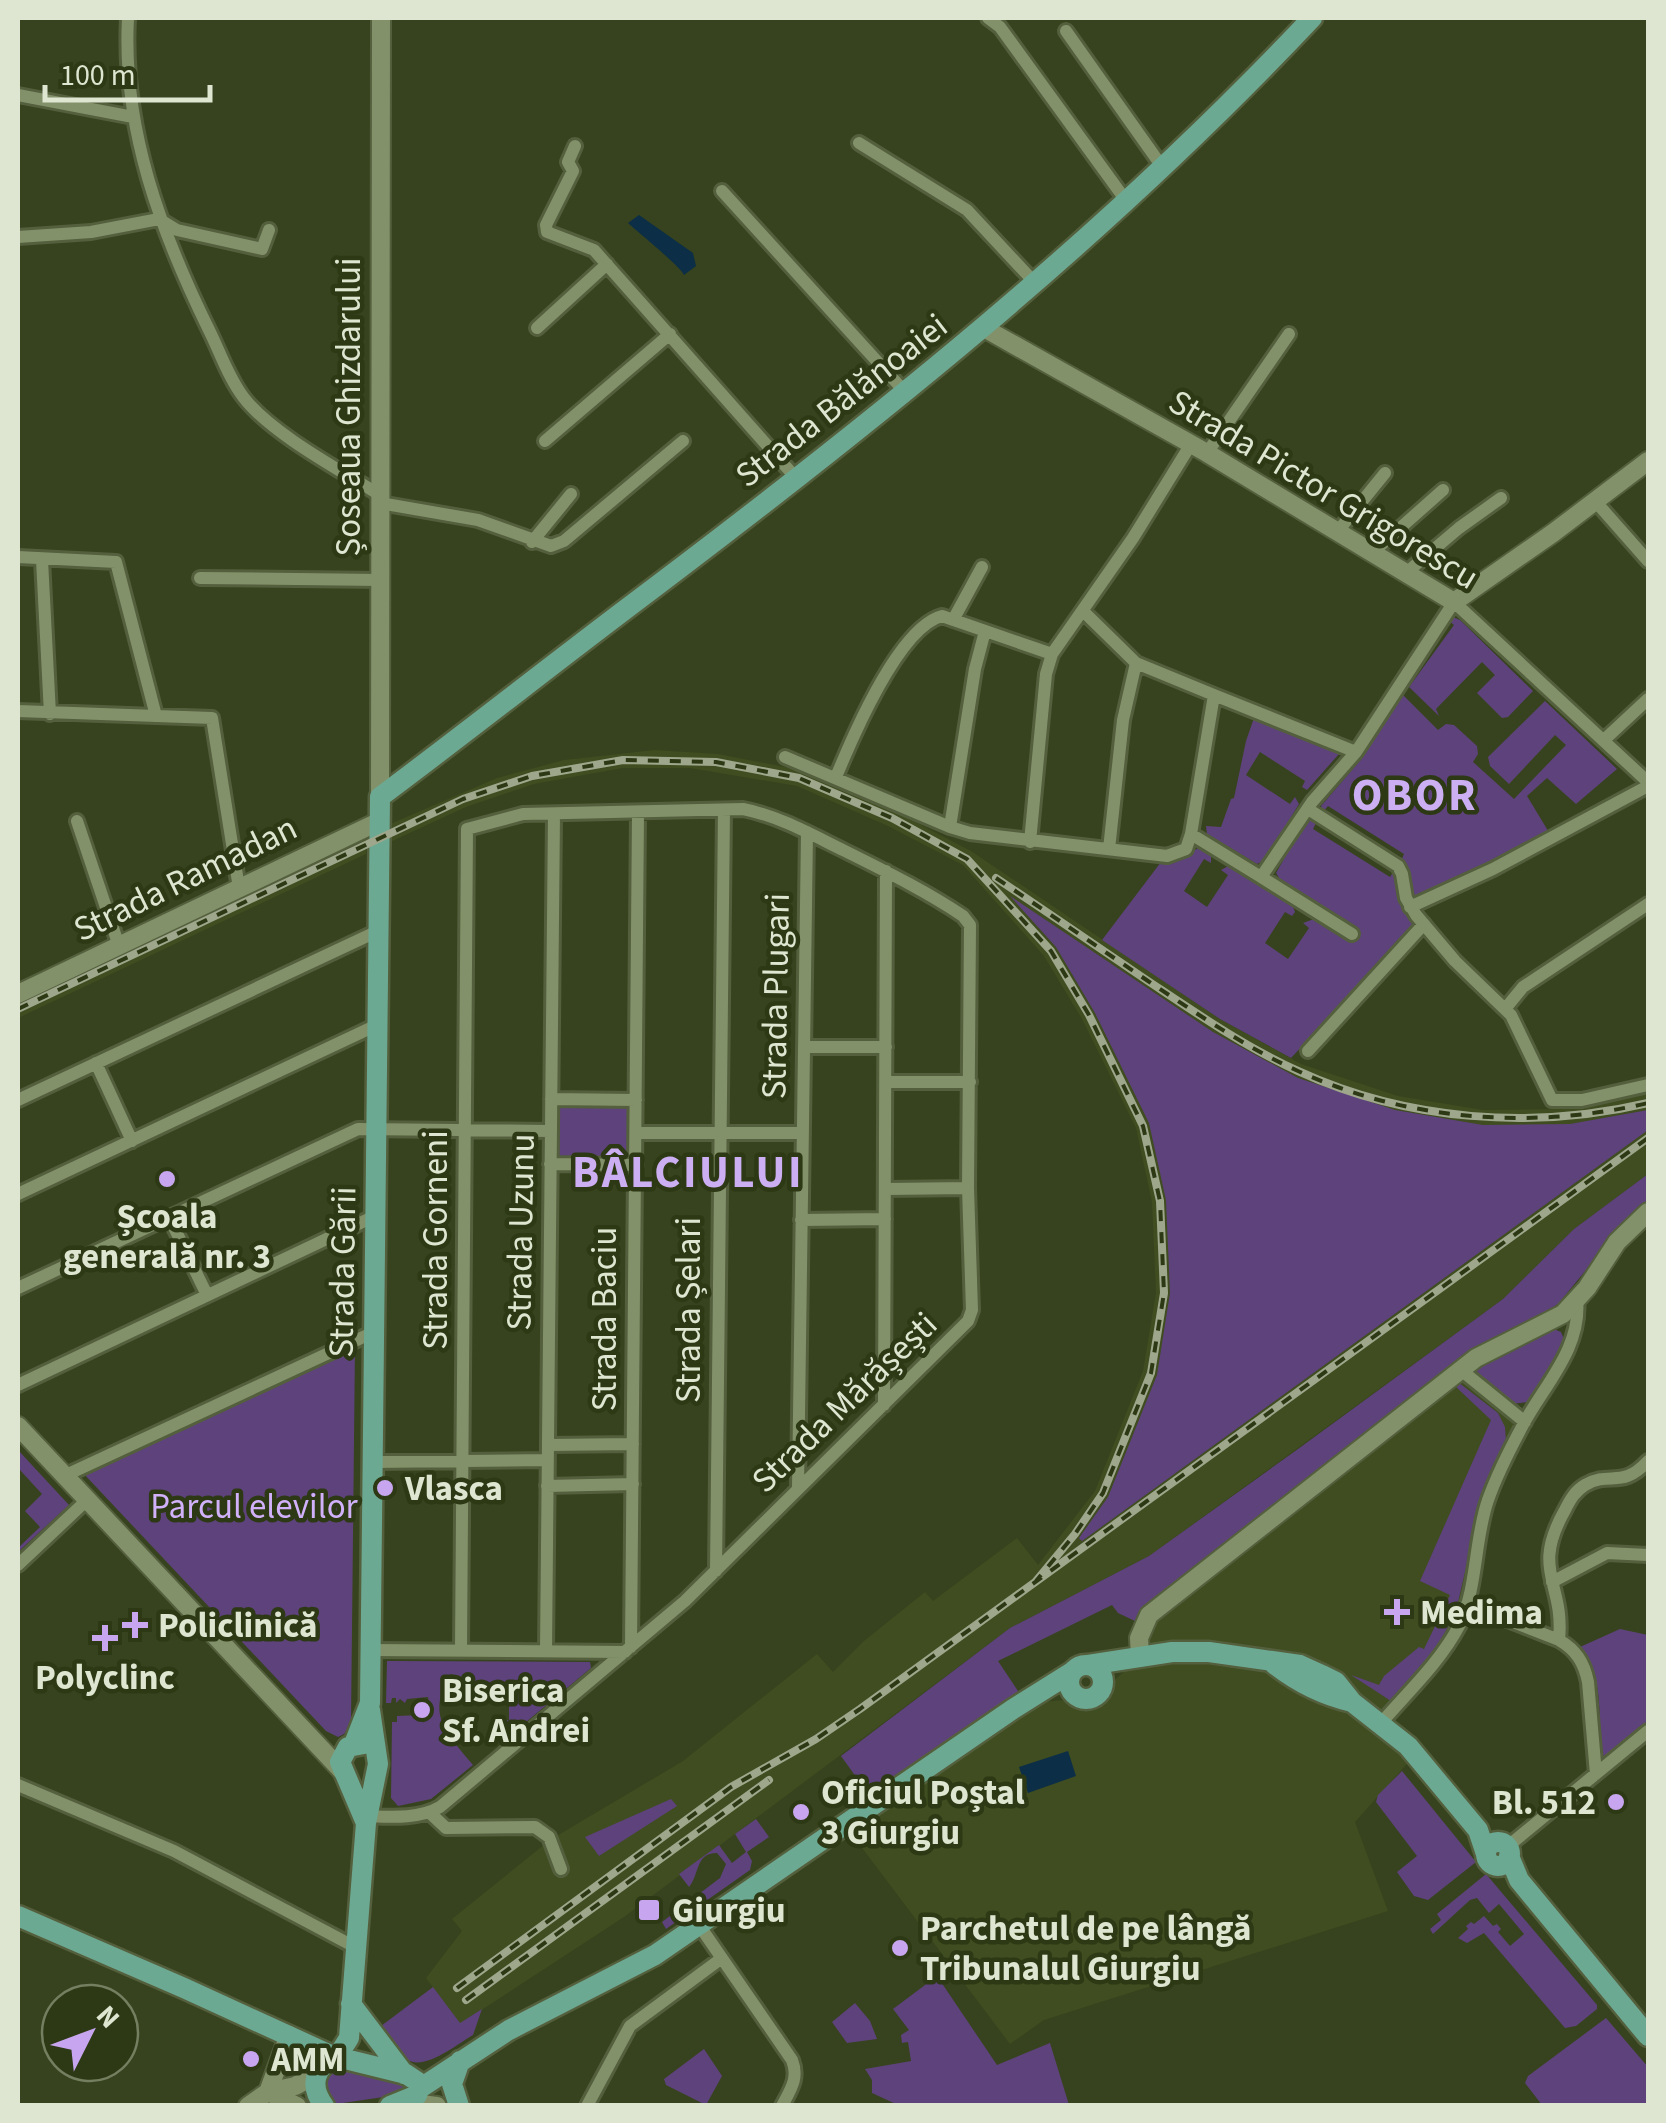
<svg xmlns="http://www.w3.org/2000/svg" width="1666" height="2123" font-family="'Source Sans 3',sans-serif">
<style>
.built{fill:#3f4d20}
.green{fill:#5e427c}
.water{fill:#0c2e47}
.lines{fill:none;stroke-linecap:round;stroke-linejoin:round}
.street-casing{stroke:#545f3d;stroke-width:18}
.secondary-casing{stroke:#545f3d;stroke-width:22}
.primary-casing{stroke:#545f3d;stroke-width:25}
.street{stroke:#829169;stroke-width:12}
.secondary{stroke:#829169;stroke-width:18}
.primary{stroke:#6ca992;stroke-width:20}
.rail-casing{stroke:#9ea78c;stroke-width:8}
.rail{stroke:#2d3914;stroke-width:4;stroke-dasharray:11;stroke-linecap:butt}
.poi-dot{fill:#c7a6ef;stroke:#2d3914;stroke-width:4}
.labels{text-anchor:middle;stroke-width:9;stroke-linejoin:round;paint-order:stroke}
.street-label{font-size:35px;fill:#dee6d1;stroke:#2d3914}
.poi-label{font-size:35px;font-weight:bold;fill:#dee6d1;stroke:#2d3914;text-anchor:start}
.park-label{font-size:35px;fill:#d2b1fb;stroke:#2d3914}
.district-label{font-size:45px;font-weight:bold;letter-spacing:2.5px;fill:#ccaef2;stroke:#2d3914}
</style>
<rect width="100%" height="100%" fill="#37431e"/>
<path class="built" d="M655,750L718,754L800,770L894,811L971,851L1220,1019L1301,1064L1398,1096L1483,1110L1568,1109L1648,1094V1174L1574,1229L1503,1299L1149,1556L1010,1628L624,1917L460,2024L426,1978L462,1931L452,1919L550,1840L683,1761L817,1654L833,1672L864,1641L925,1592L933,1601L1017,1538L1038,1565L1095,1491L1143,1371L1156,1293L1152,1202L1136,1128L1082,1019L1044,956L963,865L888,826L797,786L690,768H623L534,784L466,807L388,843V825L497,778L564,760Z
M367,835L366,854L18,1018V1000Z
M1461,1370L1525,1422L1490,1495L1459,1625L1382,1722L1414,1756L1355,1822L1388,1911L1044,2020L1010,2044L844,1824L1024,1703L1095,1698L1141,1656L1143,1623Z"/>
<path class="green" d="M1453,617L1460,620L1533,691L1508,717L1502,718L1477,693L1495,675L1482,662L1436,709L1439,716L1409,687L1454,625L1449,621Z
M1403,695L1438,730L1446,724L1454,725L1477,746L1478,754L1473,762L1514,799L1566,745L1555,735L1509,784L1490,766L1488,757L1545,701L1617,769L1576,804L1547,778L1527,796L1550,834L1413,901L1401,861L1404,854L1328,806L1323,812L1321,806L1363,757Z
M1255,715L1339,754L1307,790L1302,787L1305,781L1260,752L1246,775L1290,804L1295,797L1299,804L1265,860L1257,864L1207,834L1206,826L1221,827L1231,799L1234,798L1246,741Z
M1311,820L1317,821L1313,829L1390,877L1394,871L1417,924L1291,1058L1220,1019L1102,940L1161,862L1180,860L1201,846L1211,852V863L1204,859L1184,891L1207,907L1228,875L1221,870L1230,865L1292,904L1295,912L1292,916L1285,912L1265,943L1288,959L1309,928L1303,923L1314,919L1348,940L1355,927L1281,881L1276,873L1302,827Z
M1010,896L1213,1032L1298,1078L1395,1110L1483,1125L1570,1124L1648,1110V1130L1082,1541L1079,1538L1108,1497L1157,1375L1170,1293L1166,1200L1149,1123L1095,1013L1056,947Z
M559,1105H629V1158L559,1157Z
M1648,1174V1204L1599,1254L1559,1303L1540,1317L1462,1357L1147,1606L1135,1621L1118,1613L1112,1605L998,1661L1020,1694L874,1789L864,1788L841,1756L1010,1628L1149,1556L1298,1449L1503,1299L1574,1229Z
M1549,1327L1561,1332L1565,1342L1528,1402L1511,1404L1474,1373L1476,1364Z
M355,1346L351,1724L344,1734L338,1737L326,1731L83,1473Z
M1458,1382L1498,1413L1505,1427L1506,1441L1482,1498L1456,1611L1439,1644L1391,1701L1351,1675L1379,1685L1384,1676L1419,1647L1424,1649L1450,1595L1420,1581L1491,1420L1455,1386L1449,1390Z
M18,1450L69,1505L18,1552V1548L40,1527L25,1511L42,1494L20,1470L18,1471Z
M1620,1629L1648,1635V1723L1605,1757L1600,1752C1599,1715 1604,1677 1580,1647Z
M387,1661L590,1662L591,1668L502,1742L490,1727L500,1726V1721L509,1720V1690L500,1689L499,1684H486L481,1688L451,1674C425,1716 447,1733 473,1765L431,1799L398,1806L391,1798L392,1722H397V1716L420,1715L424,1723L426,1714L430,1713L428,1697L407,1699L405,1703L400,1699L396,1703V1698H392L391,1703H386Z
M1402,1771L1476,1862L1428,1900L1414,1896L1397,1872L1417,1856L1376,1802L1378,1795Z
M671,1799L677,1806L599,1856L585,1837Z
M756,1819L769,1837L747,1852L752,1861L750,1870L666,1929L662,1922L720,1878L726,1864L717,1853C695,1853 700,1874 689,1887L679,1874L719,1845L732,1863L746,1852L735,1834Z
M1486,1874L1597,2005V2009L1576,2026L1565,2028L1484,1933L1467,1943L1458,1938L1468,1929L1466,1926L1471,1922L1474,1924L1484,1916L1493,1926L1497,1924L1501,1929L1498,1932L1510,1946L1524,1934L1499,1904L1489,1913L1477,1898L1470,1900L1433,1934L1430,1929L1441,1920L1437,1914Z
M937,1976L997,2065L1050,2043L1069,2105H898L872,2093V2080L865,2069L911,2061L908,2042L902,2043L901,2035L909,2030L893,2009Z
M433,1987L460,2023L482,2009L473,2035C457,2044 424,2072 406,2059C397,2052 389,2036 381,2026Z
M855,2003L870,2021L877,2039L847,2043L832,2022Z
M1606,2018L1648,2067V2105H1542L1525,2083L1528,2076Z
M704,2049L722,2076L706,2105L666,2085L664,2079Z
M337,2067L402,2083L404,2090L397,2095L336,2104L330,2100L323,2081Z"/>
<path class="water" d="M639,215L693,253L696,266L684,275C681,267 639,233 628,223Z
M1068,1751L1076,1776L1028,1793L1019,1767Z"/>
<g class="lines">
<defs>
<path id="street" d="M128,18C122,129 161,232 209,330C220,352 229,379 244,398C272,434 340,470 380,495
M988,18L1000,27L1127,202
M1066,31L1163,168
M18,95L133,117
M859,143L967,210L1036,284
M575,146L568,162L573,171L546,225L547,232L594,250L796,478
M722,191L905,392
M18,237L91,232L159,219L177,230L262,249L269,230
M537,328L607,264
M545,441L670,334
M1207,453L1289,334
M1596,502L1648,561
M380,503L478,520L551,546L564,541L683,441
M1338,531L1385,473
M532,542L571,494
M1372,553L1443,490
M18,557L116,562L156,716
M42,560L50,714
M1406,573L1459,528L1501,498
M200,578L381,580
M1083,611L1136,663L1214,695L1191,834
M953,620L982,567
M1214,695L1356,752
M18,711L212,718L239,888
M1604,740L1648,699
M785,757L950,827L970,833L1167,856L1186,849L1191,834L1261,877
M836,777C852,738 899,627 942,616L1052,654
M1308,809L1398,866L1402,874L1406,898L1416,915L1455,961L1511,1015L1552,1100H1582L1648,1085
M77,821L119,946
M950,827L975,669L985,631
M1030,842L1046,674L1052,654L1133,538L1191,444
M1109,849L1123,720L1136,663
M1410,907L1493,869L1648,786
M1352,934L1261,877L1312,802L1356,752L1454,602L1648,782
M1505,1009L1523,987L1648,904
M804,1047H886
M1308,1051L1424,924
M96,1063L132,1141
M886,1082H970
M551,1099L636,1100
M18,1100L378,931
M636,1133H803
M550,1164L636,1165
M886,1189L968,1188
M18,1194L377,1025
M169,1217L207,1295
M801,1220L885,1219
M18,1288L358,1129L551,1131
M1461,1370L1525,1422
M18,1385L375,1216
M884,1405L886,871
M548,1445L633,1444
M372,1462L547,1460
M64,1476L374,1332
M547,1486L633,1484
M798,1488L807,832
M18,1565L87,1500
M716,1571L724,810
M1552,1582L1607,1553L1648,1555
M1467,1604L1559,1640C1576,1650 1584,1662 1588,1682L1596,1774
M1559,1640C1565,1582 1530,1572 1565,1510C1570,1500 1575,1491 1585,1485C1611,1470 1621,1490 1648,1461
M631,1647L638,813
M370,1650L625,1652
M546,1651L554,814
M1382,1722C1408,1692 1440,1662 1459,1626C1478,1587 1474,1540 1488,1500C1497,1474 1511,1447 1524,1423C1546,1383 1582,1347 1577,1299
M18,1785L174,1851L355,1947
M430,1813L446,1828L535,1827L549,1837L561,1869
M368,1816C392,1817 419,1819 440,1807L685,1601L968,1321L972,1310L968,1188L970,925L963,916C926,891 885,871 845,851C812,835 779,816 743,809L523,814L467,829L461,1651
M1507,1847L1648,1731
M699,1925L792,2060C799,2078 791,2089 782,2106
M587,2106L630,2026L722,1958"/>
<path id="secondary" d="M984,328L1207,453L1454,602L1553,533L1648,461
M380,797L381,18
M18,994L380,821
M18,1426L343,1772
M1140,1656L1139,1638L1149,1615L1476,1358L1563,1314L1587,1288L1617,1242L1648,1212
M268,2092L289,2035
M268,2092L297,2106
M404,2102L437,2106
M248,2106L268,2092L295,2086L316,2075"/>
<path id="primary" d="M1274,1664C1298,1683 1322,1695 1352,1702
M1088,1665L1172,1652H1209L1300,1665L1322,1675L1336,1682L1352,1702L1408,1746L1478,1830L1486,1854
M1069 1682a17 17 0 1 1 34 0a17 17 0 1 1-34 0Z
M354,1744L370,1703L380,797C463,735 544,671 626,609C868,427 1104,239 1312,18
M364,1744L348,1747L340,1762L366,1823
M1486 1854a12 12 0 1 1 24 0a12 12 0 1 1-24 0Z
M1509,1856L1519,1880L1648,2036
M18,1916L184,1988L335,2057
M351,2004L404,2074
M337,2057L349,2038L366,1823L378,1764L370,1710
M422,2087L509,2030L655,1955L1013,1709L1072,1672
M324,2106C309,2086 314,2066 337,2057L406,2074L421,2084L417,2095L390,2106
M459,2106L452,2084L460,2061"/>
</defs>
<use href="#street" class="street-casing"/>
<use href="#secondary" class="secondary-casing"/>
<use href="#primary" class="primary-casing"/>
<use href="#street" class="street"/>
<use href="#secondary" class="secondary"/>
<use href="#primary" class="primary"/>
<defs>
<path id="rail" d="M996,878C1047,912 1098,947 1148,981C1196,1013 1245,1047 1298,1071C1407,1121 1533,1130 1648,1103
M18,1009L463,799L532,776L623,760L716,762L799,778L892,818L967,859L1051,951L1089,1015L1143,1126L1160,1201L1164,1293L1151,1373L1103,1493L1075,1534L1036,1581
M457,1988L731,1787L816,1739L860,1709L1648,1138
M466,2000L769,1780"/>
</defs>
<use href="#rail" class="rail-casing"/>
<use href="#rail" class="rail"/>
</g>
<g class="poi-dot">
<circle cx="167" cy="1179" r="10"/>
<circle cx="385" cy="1488" r="10"/>
<path d="M1392 1597h10v10h10v10h-10v10h-10v-10h-10v-10h10z"/>
<path d="M130 1610h10v10h10v10h-10v10h-10v-10h-10v-10h10z"/>
<path d="M100 1623h10v10h10v10h-10v10h-10v-10h-10v-10h10z"/>
<circle cx="422" cy="1710" r="10"/>
<circle cx="1616" cy="1802" r="10"/>
<circle cx="801" cy="1812" r="10"/>
<rect x="637" y="1898" width="24" height="24" rx="5"/>
<circle cx="900" cy="1948" r="10"/>
<circle cx="251" cy="2059" r="10"/>
</g>
<g class="labels">
<g class="street-label">
<text transform="translate(841 400) rotate(-38)" y="12">Strada Bălănoaiei</text>
<text transform="translate(348 407) rotate(-90)" y="12">Șoseaua Ghizdarului</text>
<text transform="translate(1324 489) rotate(31)" y="12">Strada Pictor Grigorescu</text>
<text transform="translate(185 878) rotate(-26)" y="12">Strada Ramadan</text>
<text transform="translate(775 996) rotate(-89)" y="12">Strada Plugari</text>
<text transform="translate(520 1232) rotate(-89)" y="12">Strada Uzunu</text>
<text transform="translate(435 1240) rotate(-90)" y="12">Strada Gorneni</text>
<text transform="translate(342 1272) rotate(-89)" y="12">Strada Gării</text>
<text transform="translate(688 1310) rotate(-90)" y="12">Strada Șelari</text>
<text transform="translate(604 1319) rotate(-90)" y="12">Strada Baciu</text>
<text transform="translate(844 1402) rotate(-44)" y="12">Strada Mărășești</text>
</g>
<g class="poi-label">
<text x="167" y="1228" text-anchor="middle">Școala<tspan x="167" dy="40">generală nr. 3</tspan></text>
<text x="405" y="1500">Vlasca</text>
<text x="1420" y="1624">Medima</text>
<text x="158" y="1637">Policlinică</text>
<text x="105" y="1689" text-anchor="middle">Polyclinc</text>
<text x="442" y="1702">Biserica<tspan x="442" dy="40">Sf. Andrei</tspan></text>
<text x="821" y="1804">Oficiul Poștal<tspan x="821" dy="40">3 Giurgiu</tspan></text>
<text x="1596" y="1814" text-anchor="end">Bl. 512</text>
<text x="672" y="1922">Giurgiu</text>
<text x="920" y="1940">Parchetul de pe lângă<tspan x="920" dy="40">Tribunalul Giurgiu</tspan></text>
<text x="271" y="2071">AMM</text>
</g>
<g class="park-label">
<text x="254" y="1518">Parcul elevilor</text>
</g>
<g class="district-label">
<text x="1415" y="810">OBOR</text>
<text x="688" y="1187">BÂLCIULUI</text>
</g>
</g>
<rect width="1666" height="2123" fill="none" stroke="#dee6d1" stroke-width="40"/>
<g transform="translate(90 2033) rotate(48)"><circle r="48" fill="#2d3914" stroke="#747e60" stroke-width="2.5"/>
<path d="M0-8L18 38L0 25L-18 38Z" fill="#c7a6ef"/>
<text y="-15" font-size="28" font-weight="bold" text-anchor="middle" fill="#dee6d1">N</text>
</g>
<path d="M45 85v15h165v-15" fill="none" stroke="#dee6d1" stroke-width="5"/>
<text x="60" y="85" font-size="30" fill="#dee6d1" stroke="#2d3914" stroke-width="8" paint-order="stroke">100 m</text>
</svg>
